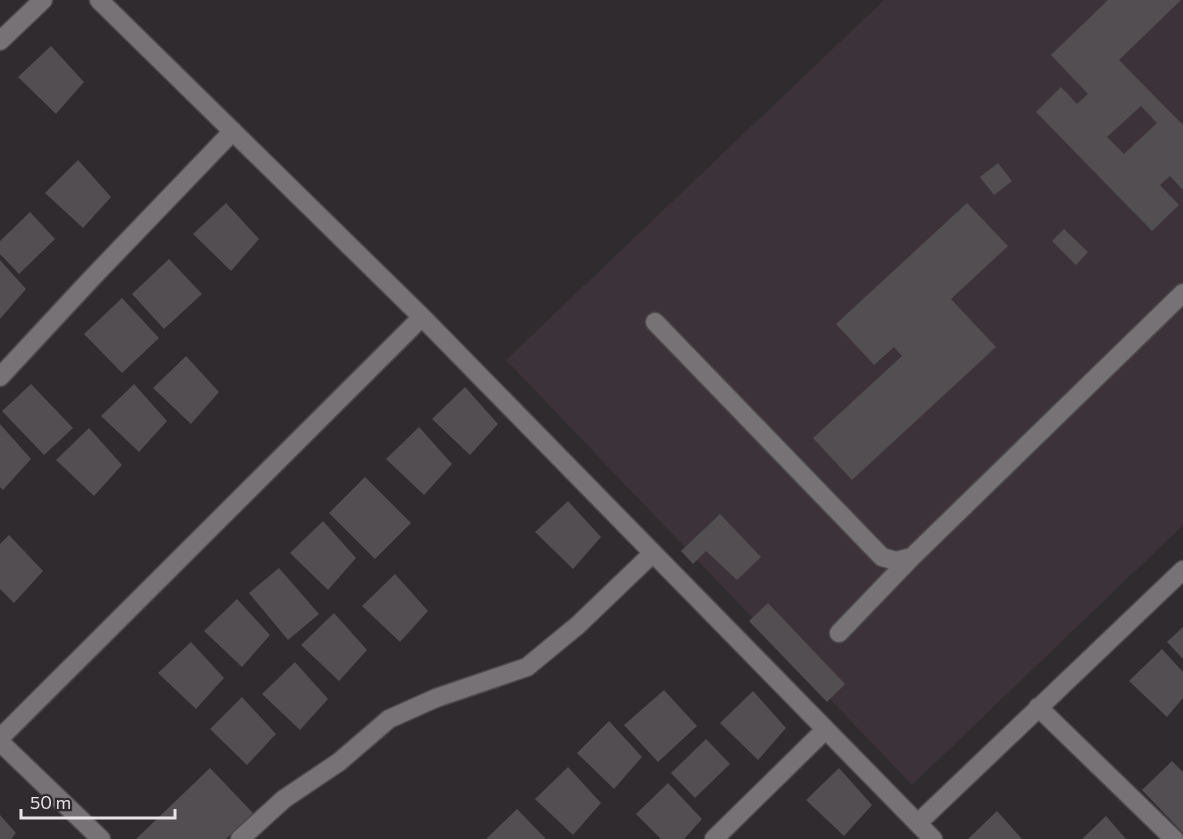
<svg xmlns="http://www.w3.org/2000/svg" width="1183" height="839" font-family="Commissioner,sans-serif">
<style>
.built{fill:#3c333a}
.building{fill:#534e52;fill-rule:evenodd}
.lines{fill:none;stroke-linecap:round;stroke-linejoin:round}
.minor-casing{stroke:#4d494c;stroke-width:21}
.minor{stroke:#777276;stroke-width:18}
</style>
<rect width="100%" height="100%" fill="#2f2b2e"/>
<path class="built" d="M884,0H1183V525L912,785L506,360Z"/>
<path class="building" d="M1108,0H1181L1119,60L1183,125V190L1170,176L1160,185L1179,205L1152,231L1036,112L1061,87L1077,104L1088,94L1051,55ZM1141,106L1157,123L1124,154L1107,137Z
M51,46L84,82L56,114L18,77Z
M78,160L111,197L83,228L45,193Z
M998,163L1012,181L994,195L980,177Z
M226,203L259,239L231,271L193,234Z
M967,203L1008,246L951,299L996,347L852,480L813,438L902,356L894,347L874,365L836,324Z
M30,212L55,239L19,274L0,254V241Z
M1064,229L1088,252L1076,265L1052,241Z
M169,259L202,294L164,329L132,294Z
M0,260L26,289L0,319Z
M122,298L159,338L122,373L84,334Z
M186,356L219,392L191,424L153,388Z
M31,384L73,428L44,455L2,411Z
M134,384L167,421L139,452L101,416Z
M465,387L498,424L470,455L432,419Z
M0,424L31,459L3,490L0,487Z
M419,427L452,464L424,495L386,459Z
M89,428L122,465L94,496L56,460Z
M365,477L411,523L375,559L329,513Z
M568,501L601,537L573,569L535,532Z
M720,514L761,557L737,580L706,551L693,564L681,551Z
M323,521L356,558L328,590L290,553Z
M9,535L43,571L14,603L0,589V544Z
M279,568L319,614L288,640L249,593Z
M395,574L428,611L400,642L362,606Z
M237,599L270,635L242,667L204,631Z
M768,603L845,684L827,702L749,621Z
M334,613L367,650L339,681L301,645Z
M1183,627V659L1167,642Z
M191,642L224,678L196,709L158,673Z
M1162,649L1183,672V698L1167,717L1129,681Z
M295,662L328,699L300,730L262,694Z
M664,690L697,726L658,762L624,725Z
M753,691L786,728L758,760L720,723Z
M242,697L276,734L247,765L210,729Z
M609,721L642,757L614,789L577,753Z
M706,739L730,764L695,798L671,773Z
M1172,761L1183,772V833L1142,790Z
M568,767L601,803L573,835L535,799Z
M210,768L253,813L226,839H136Z
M839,768L872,805L844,836L806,800Z
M668,783L702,819L684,839H661L636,814Z
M517,809L546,839H486Z
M997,811L1022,839H968Z
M0,815L16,833L11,839H0Z
M1106,816L1126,839H1082Z"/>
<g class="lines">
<defs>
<path id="minor" d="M99,0L422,317L933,839
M0,41L43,0
M655,322L882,557L896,561L912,557L1183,293
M0,377L91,279L233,131
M839,633L912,557
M1038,707L1174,839
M0,738L422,317
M0,742L101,839
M918,823L1183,570
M240,839L284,799L339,762L389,719L436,698L527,667L578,625L653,553
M714,839L825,730"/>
</defs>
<use href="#minor" class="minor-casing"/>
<use href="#minor" class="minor"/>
</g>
<path d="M21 809v9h154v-9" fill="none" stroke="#e7e4e6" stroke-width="3"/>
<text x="30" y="809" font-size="18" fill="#e7e4e6" stroke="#2f2b2e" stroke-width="4.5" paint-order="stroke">50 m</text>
</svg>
